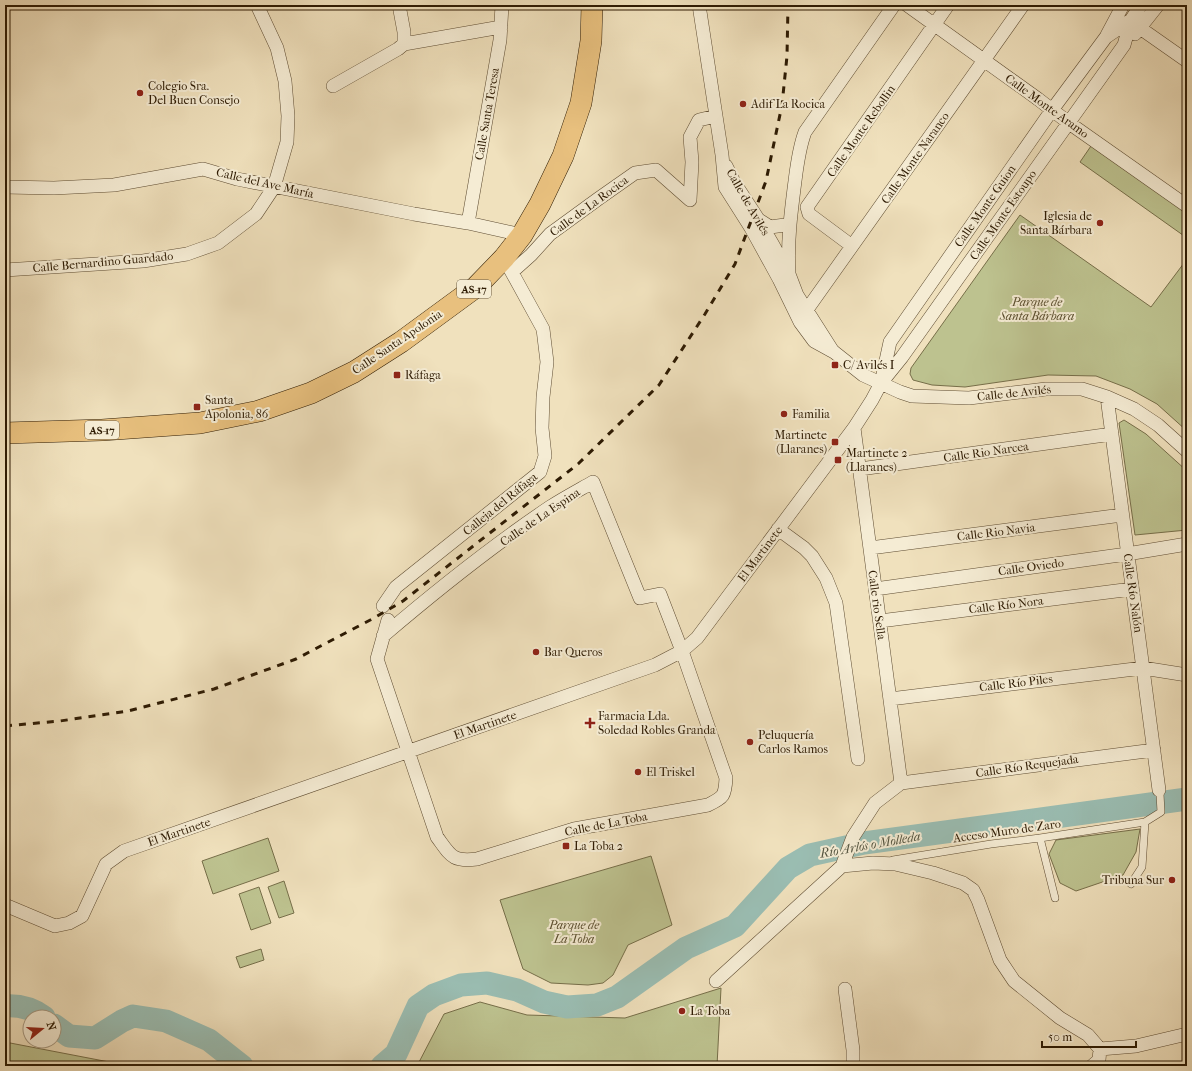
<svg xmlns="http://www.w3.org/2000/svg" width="1192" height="1071" font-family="'IM FELL French Canon',serif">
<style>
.green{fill:#bdc28f;stroke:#766e49}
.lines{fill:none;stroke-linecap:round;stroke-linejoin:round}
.river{stroke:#9abdb2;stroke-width:23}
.service-casing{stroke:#5e4c32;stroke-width:8}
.minor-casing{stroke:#5e4c32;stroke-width:14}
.primary-casing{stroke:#2e1b03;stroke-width:22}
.service{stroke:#f5ecd4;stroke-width:7}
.minor{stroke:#f5ecd4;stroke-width:13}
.primary{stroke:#e8c07e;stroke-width:21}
.rail{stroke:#2e1b03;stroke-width:3;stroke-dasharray:7 7;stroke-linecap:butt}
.poi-dot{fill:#8f2418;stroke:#f5ecd4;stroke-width:1.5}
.labels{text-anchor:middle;stroke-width:4;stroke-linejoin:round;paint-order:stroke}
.shield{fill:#f5ecd4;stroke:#6a5a42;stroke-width:1}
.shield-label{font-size:11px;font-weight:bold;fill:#2e1b03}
.poi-label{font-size:12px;fill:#2e1b03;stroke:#f5ecd4;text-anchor:start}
.street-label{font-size:12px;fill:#2e1b03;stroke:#f5ecd4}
.park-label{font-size:12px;font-style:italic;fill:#594d2d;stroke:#f5ecd4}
.water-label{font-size:13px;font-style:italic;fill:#545440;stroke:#f5ecd4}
</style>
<rect width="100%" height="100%" fill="#f0e1bd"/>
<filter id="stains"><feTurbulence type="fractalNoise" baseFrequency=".005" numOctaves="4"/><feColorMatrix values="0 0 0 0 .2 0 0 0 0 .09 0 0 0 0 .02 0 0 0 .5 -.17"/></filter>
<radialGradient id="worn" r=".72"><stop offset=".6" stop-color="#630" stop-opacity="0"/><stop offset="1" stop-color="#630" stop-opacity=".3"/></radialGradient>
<path class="green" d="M1091,146L1187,213V238L1080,162Z
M1020,215L1151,307L1187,259V431L1157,404L1130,389L1096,376L1048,375L965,387L932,385L913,380L910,374L911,368Z
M1124,420L1146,434L1187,471V530L1135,535L1119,423Z
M1140,829L1136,852L1123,875L1076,891L1060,883L1049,854L1056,840Z
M268,838L279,871L213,894L202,861Z
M651,856L672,925L628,945L613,975L603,983L588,985L551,983L523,969L500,900Z
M284,881L294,913L279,918L268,887Z
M259,887L271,923L251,930L239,894Z
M261,949L264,960L240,968L236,957Z
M721,988L717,1066H417L444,1014L480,1002L527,1015L625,1018Z
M5,1042L130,1066H5Z"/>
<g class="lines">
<path class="river" d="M5,1006C19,1005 33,1009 44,1017
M54,1025L69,1036L95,1038L122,1021L133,1016L166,1021L209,1040L242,1066
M382,1066L396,1054L418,1006L434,995L461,985L487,983L517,990L544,1002L567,1007L597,1005L617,997L686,948L735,926L788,868L810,855L864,843L1187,799"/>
<defs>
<path id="service" d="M1040,838L1055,898
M893,860L991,844L1040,838L1145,822L1161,812L1160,794
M1131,884L1142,867L1145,822"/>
<path id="minor" d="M699,5L722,155L725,187L751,228L779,279L800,322L814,341L834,352L863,375L900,392L912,396L969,398L1046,389H1082L1107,397L1134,409L1158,425L1187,451
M907,5L1038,99L1069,123L1187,206
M1140,28L1187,61
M1135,34L1158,5
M1107,35L1123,5
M404,44L501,27
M333,86L398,49L404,44V32L399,5
M726,166L734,182L758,219L773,245L789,274L797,295L832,350
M5,187L54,188L114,185L203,169L237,179L414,214L468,223L522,235
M759,220L770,227L785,225
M468,223L500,40L502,5
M852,246L809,214L807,207L948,5
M5,270L143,261L187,254L218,243L256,214L274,187L287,142L288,116L285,81L277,48L257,5
M512,272L531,255L550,234L598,199L635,173L656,170L690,200L692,162L690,137L699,120L716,116
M789,274C787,243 791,212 795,181C797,165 799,148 805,132L894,5
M806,311L1023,5
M882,379L890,342L1052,110L1106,37L1131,20
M1107,397L1159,790
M854,428L901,783
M860,469L1112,434
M778,529L804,548L812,556L826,578L836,603L858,759
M870,548L1122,515
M875,589L1127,554L1187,544
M383,606L396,587L540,472L545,456L542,428L543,397L547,362L543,329L504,258
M880,621L1132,589
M383,636C437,590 492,546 550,507C564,498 579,490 593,482L640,598L660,594L682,651L726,778C725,796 724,797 708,805L574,829L477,859C452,862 451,856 437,837L377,659L388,620
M890,699L1143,668L1187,675
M901,783L1154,750
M842,866L873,863L895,864L933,873L963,883L973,890L978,900L1000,960L1014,981L1060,1018L1088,1035L1100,1049L1099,1060L1092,1066
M5,905L55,926L69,923L82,916L106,864L124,851L655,665L682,651L697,638L854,428L872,400L881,383L902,357L1124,45L1131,20L1141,5
M716,981L842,866L853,837L875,803L901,783
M845,989L853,1050V1066
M1100,1049L1136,1046L1187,1034"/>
<path id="primary" d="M5,433L102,430L200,423L259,411L311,393L354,372L401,342L476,287L504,258L522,235L540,204L563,156L581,103L591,41L592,5"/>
</defs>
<use href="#service" class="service-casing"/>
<use href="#minor" class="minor-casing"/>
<use href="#primary" class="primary-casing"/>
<use href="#service" class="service"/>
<use href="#minor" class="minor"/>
<use href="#primary" class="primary"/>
<path class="rail" d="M5,726L60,721L128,711L214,689L296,659L374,618L403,601L578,464L659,385L705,314L735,264L766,181L782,105L787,56L788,5"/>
</g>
<g class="poi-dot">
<circle cx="140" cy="93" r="4"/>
<circle cx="743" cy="104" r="4"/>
<circle cx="1100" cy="223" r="4"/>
<rect x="831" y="361" width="8" height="8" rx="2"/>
<rect x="393" y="371" width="8" height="8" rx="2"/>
<rect x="193" y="403" width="8" height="8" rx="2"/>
<circle cx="784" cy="414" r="4"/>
<rect x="831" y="438" width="8" height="8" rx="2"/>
<rect x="834" y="456" width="8" height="8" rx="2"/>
<circle cx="536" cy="652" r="4"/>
<path d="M588 717h4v4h4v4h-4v4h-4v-4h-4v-4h4z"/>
<circle cx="750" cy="742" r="4"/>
<circle cx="638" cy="772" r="4"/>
<rect x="562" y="842" width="8" height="8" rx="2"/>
<circle cx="1172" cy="880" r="4"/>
<circle cx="682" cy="1011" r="4"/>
</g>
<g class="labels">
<g class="shield">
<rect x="457" y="280" width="34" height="18" rx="3"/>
<rect x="85" y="421" width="34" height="18" rx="3"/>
</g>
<g class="shield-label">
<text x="474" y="293">AS-17</text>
<text x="102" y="434">AS-17</text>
</g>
<g class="poi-label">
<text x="148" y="90">Colegio Sra.<tspan x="148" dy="14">Del Buen Consejo</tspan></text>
<text x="751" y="108">Adif La Rocica</text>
<text x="1092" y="220" text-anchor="end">Iglesia de<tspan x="1092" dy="14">Santa Bárbara</tspan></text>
<text x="843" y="369">C/ Avilés I</text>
<text x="405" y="379">Ráfaga</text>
<text x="205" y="404">Santa<tspan x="205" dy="14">Apolonia, 86</tspan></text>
<text x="792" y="418">Familia</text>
<text x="827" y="439" text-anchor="end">Martinete<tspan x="827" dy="14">(Llaranes)</tspan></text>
<text x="846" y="457">Martinete 2<tspan x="846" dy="14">(Llaranes)</tspan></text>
<text x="544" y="656">Bar Queros</text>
<text x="598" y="720">Farmacia Lda.<tspan x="598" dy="14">Soledad Robles Granda</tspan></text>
<text x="758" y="739">Peluquería<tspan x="758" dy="14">Carlos Ramos</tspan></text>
<text x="646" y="776">El Triskel</text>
<text x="574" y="850">La Toba 2</text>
<text x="1164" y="884" text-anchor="end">Tribuna Sur</text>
<text x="690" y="1015">La Toba</text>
</g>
<g class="street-label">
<text transform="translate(1047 106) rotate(36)" y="4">Calle Monte Aramo</text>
<text transform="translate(487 114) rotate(-80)" y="4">Calle Santa Teresa</text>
<text transform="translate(861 131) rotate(-55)" y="4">Calle Monte Rebollin</text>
<text transform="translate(915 158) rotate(-55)" y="4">Calle Monte Naranco</text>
<text transform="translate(265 183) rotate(13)" y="4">Calle del Ave María</text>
<text transform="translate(748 202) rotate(60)" y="4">Calle de Avilés</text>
<text transform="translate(589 206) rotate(-36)" y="4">Calle de La Rocica</text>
<text transform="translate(985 206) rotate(-55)" y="4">Calle Monte Guion</text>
<text transform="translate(1003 215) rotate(-55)" y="4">Calle Monte Estoupo</text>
<text transform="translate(103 262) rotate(-5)" y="4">Calle Bernardino Guardado</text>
<text transform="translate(397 342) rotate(-34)" y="4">Calle Santa Apolonia</text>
<text transform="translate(1014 393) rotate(-6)" y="4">Calle de Avilés</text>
<text transform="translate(986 452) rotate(-8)" y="4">Calle Rio Narcea</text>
<text transform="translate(500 504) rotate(-39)" y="4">Calleja del Ráfaga</text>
<text transform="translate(540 517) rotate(-34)" y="4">Calle de La Espina</text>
<text transform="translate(996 532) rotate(-7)" y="4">Calle Rio Navia</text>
<text transform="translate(760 554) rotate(-53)" y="4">El Martinete</text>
<text transform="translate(1031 567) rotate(-8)" y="4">Calle Oviedo</text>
<text transform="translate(1133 593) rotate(82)" y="4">Calle Río Nalón</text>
<text transform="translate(877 605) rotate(82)" y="4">Calle rio Sella</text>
<text transform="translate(1006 605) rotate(-7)" y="4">Calle Río Nora</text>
<text transform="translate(1016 683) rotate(-7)" y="4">Calle Río Piles</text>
<text transform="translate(485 725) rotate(-19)" y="4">El Martinete</text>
<text transform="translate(1027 766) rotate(-8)" y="4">Calle Río Requejada</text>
<text transform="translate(606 824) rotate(-11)" y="4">Calle de La Toba</text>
<text transform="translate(1007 831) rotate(-8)" y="4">Acceso Muro de Zaro</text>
<text transform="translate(179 832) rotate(-19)" y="4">El Martinete</text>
</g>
<g class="park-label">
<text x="1037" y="306">Parque de<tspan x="1037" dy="14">Santa Bárbara</tspan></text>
<text x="574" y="929">Parque de<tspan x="574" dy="14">La Toba</tspan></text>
</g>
<g class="water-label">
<text transform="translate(870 844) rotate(-10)" y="5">Río Arlós o Molleda</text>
</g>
</g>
<rect width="1192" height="1071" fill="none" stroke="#f0e1bd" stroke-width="20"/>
<rect x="6" y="6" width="1180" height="1059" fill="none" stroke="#2e1b03" stroke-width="2"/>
<rect x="10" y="10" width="1172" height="1051" fill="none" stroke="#2e1b03"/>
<g transform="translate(42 1029) rotate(72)"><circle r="19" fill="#f5ecd4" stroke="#a59880"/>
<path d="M0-3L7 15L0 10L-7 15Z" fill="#8f2418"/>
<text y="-6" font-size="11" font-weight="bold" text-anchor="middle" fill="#2e1b03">N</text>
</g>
<path d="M1042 1041v6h94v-6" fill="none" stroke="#2e1b03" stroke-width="2"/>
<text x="1048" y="1041" font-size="12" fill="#2e1b03" stroke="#f5ecd4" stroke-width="3" paint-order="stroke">50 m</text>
<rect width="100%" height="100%" filter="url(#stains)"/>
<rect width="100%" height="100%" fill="url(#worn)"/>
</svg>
